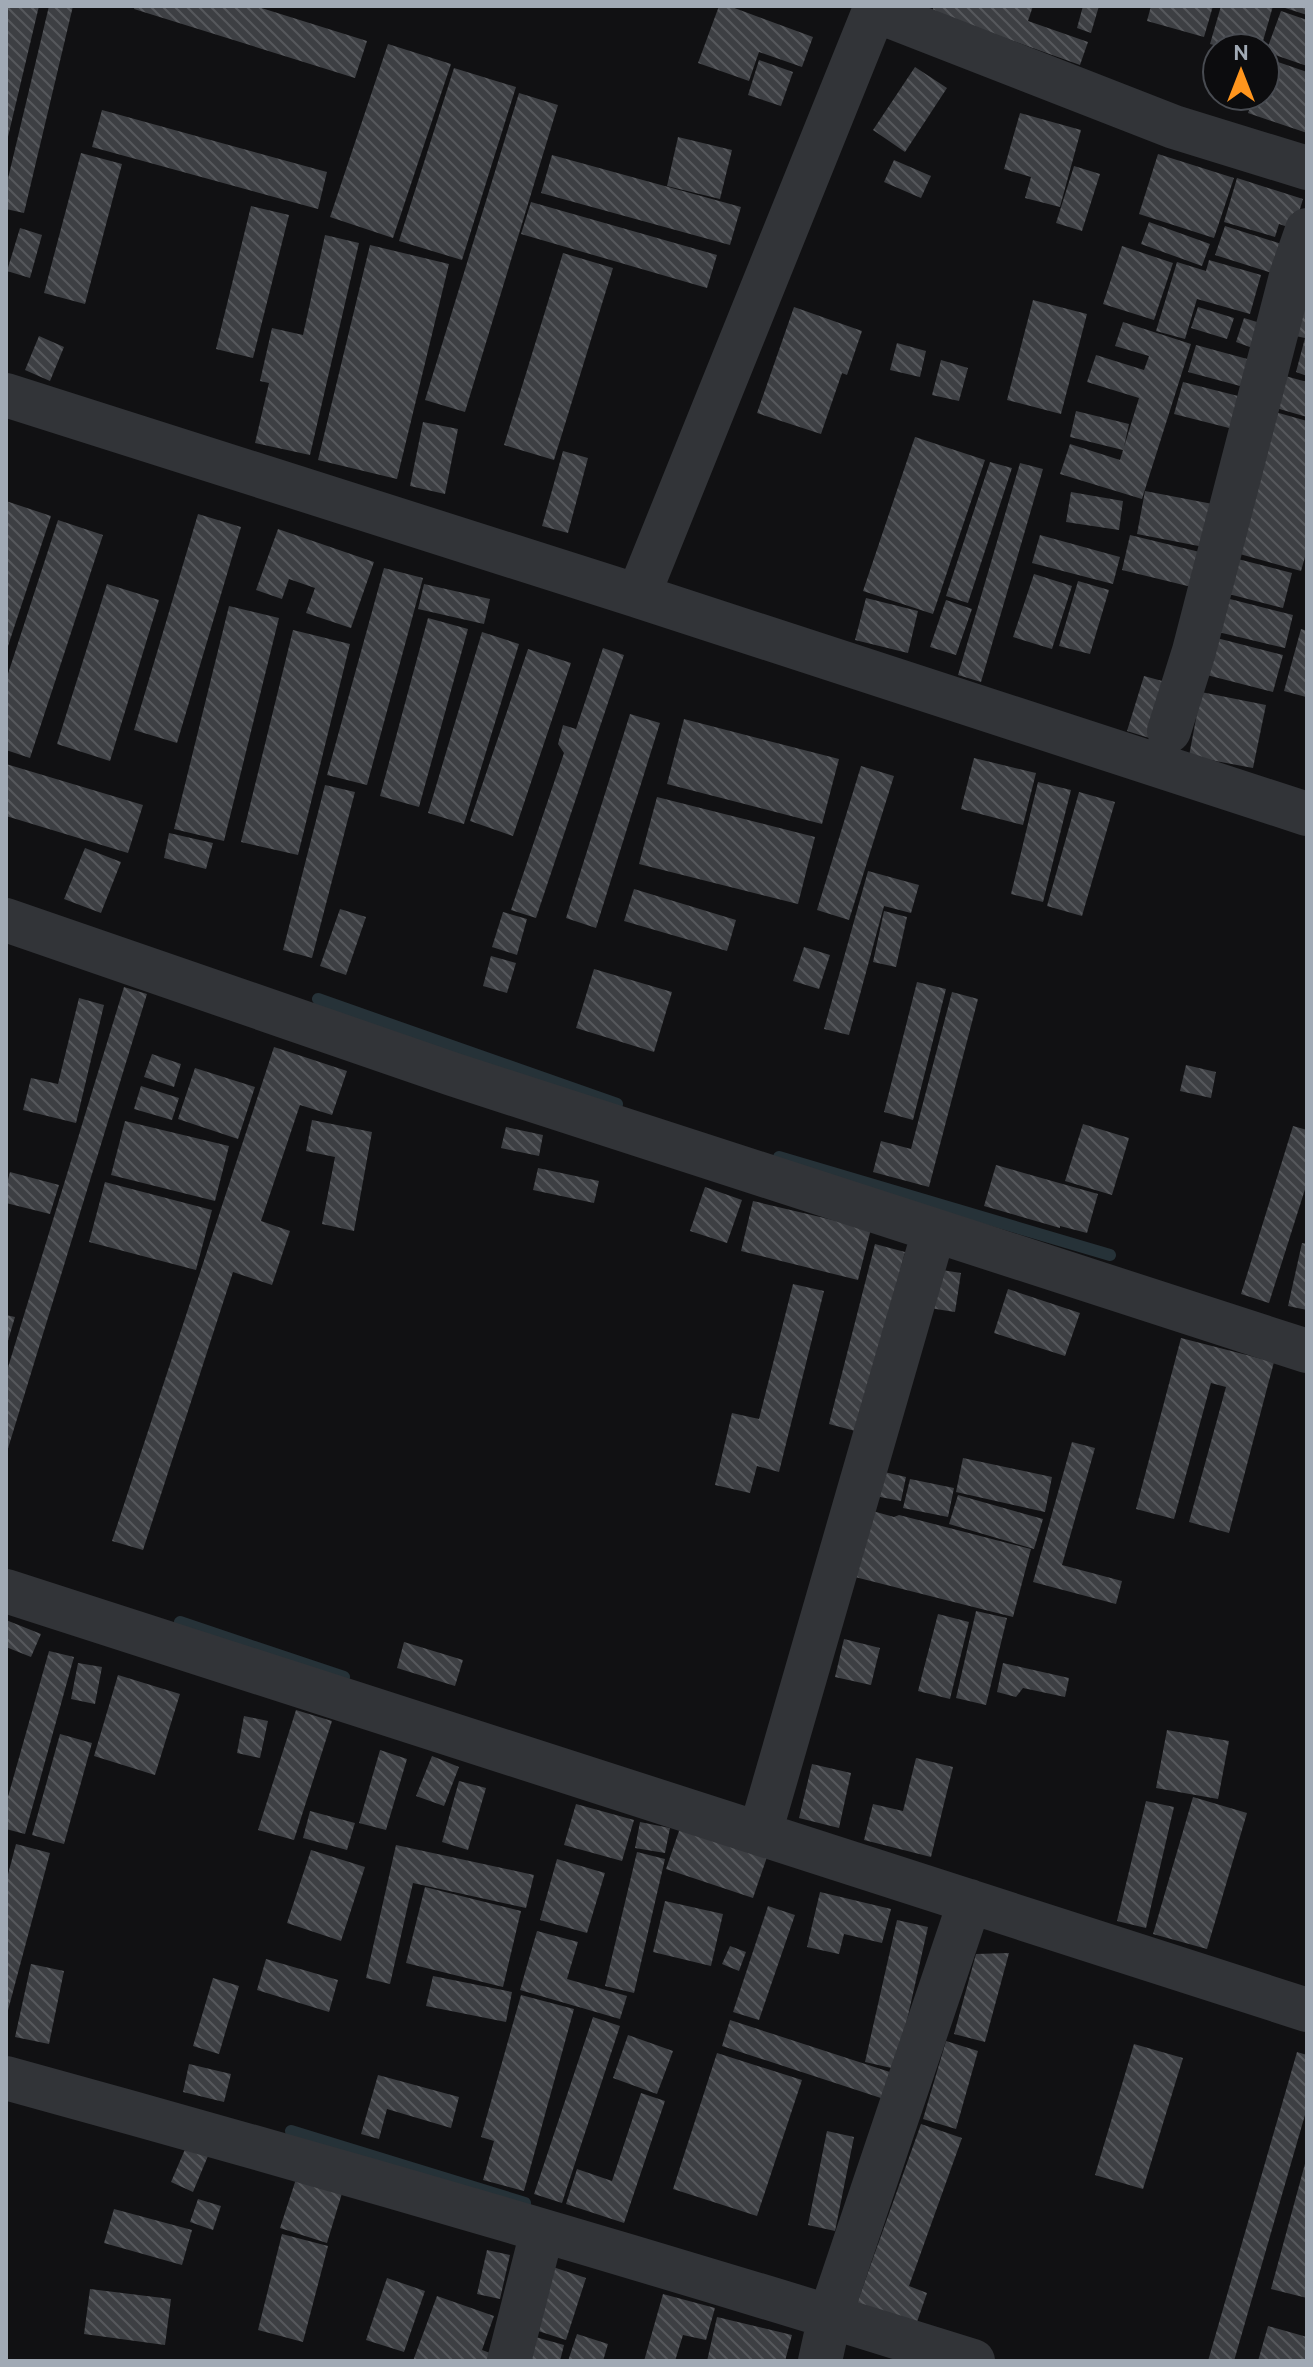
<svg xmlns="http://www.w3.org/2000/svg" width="1313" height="2367" font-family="Cabin,sans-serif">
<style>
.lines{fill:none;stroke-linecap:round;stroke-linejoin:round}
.stream{stroke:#263238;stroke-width:12}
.building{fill:url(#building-back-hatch)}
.minor{stroke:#323438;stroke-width:44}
</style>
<defs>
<pattern id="building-back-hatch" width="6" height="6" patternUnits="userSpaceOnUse" patternTransform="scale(2)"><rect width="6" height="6" fill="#3d3f43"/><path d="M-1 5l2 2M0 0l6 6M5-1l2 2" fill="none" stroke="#56585c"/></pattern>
</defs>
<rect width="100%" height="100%" fill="#111113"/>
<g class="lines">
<path class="stream" d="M318,999L617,1104
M779,1157L1110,1255
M180,1622L344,1677
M291,2131L525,2203"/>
</g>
<path class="building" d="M6,6H39L7,141H6Z
M49,6H73L24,213L6,209V187Z
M135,6H255L367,41L355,78L134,9Z
M719,6H729L813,37L802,67L759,52L749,81L698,63Z
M934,6H1033L1028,21L1088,42L1080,65L932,12Z
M1083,6H1099L1091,33L1077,28Z
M1151,6H1213L1204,37L1147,21Z
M1221,6H1273L1261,48H1225L1210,44Z
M1307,6V15L1282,7V6Z
M1281,11L1307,20V66L1266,52Z
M388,44L451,64L393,238L330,217Z
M1266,58L1307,72V133L1248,113L1254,96H1265Z
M759,60L793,72L781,106L748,95Z
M915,67L947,88L905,152L873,130Z
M454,68L516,87L462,260L399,241Z
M519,93L558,105L465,412L425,400Z
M102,110L327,172L318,209L92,147Z
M1020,113L1081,130L1060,207L1025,198L1031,177L1004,169Z
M678,137L732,150L720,199L667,186Z
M81,153L122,164L85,304L44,293Z
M1158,154L1234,178L1214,238L1139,214Z
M552,155L741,207L730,245L541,193Z
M894,160L931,176L921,198L884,182Z
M1074,166L1100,174L1082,231L1056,223Z
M1237,178L1303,199L1294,229L1279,224L1275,237L1224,222Z
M531,202L717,255L707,288L521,234Z
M251,206L289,215L253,358L216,349Z
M1149,222L1210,244L1202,266L1141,244Z
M1225,226L1288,246L1278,275L1215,255Z
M20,228L42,235L30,278L7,271Z
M325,235L359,243L310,455L255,443L269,383L260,381L272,328L303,335Z
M370,245L449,264L397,479L318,460Z
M1122,246L1173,263L1154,320L1103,304Z
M563,253L613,268L554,460L504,445Z
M1209,260L1261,275L1250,314L1197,299L1185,339L1156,331L1177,262L1206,271Z
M1307,262V376L1296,372L1305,338L1286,334Z
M1033,300L1087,314L1061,414L1007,400Z
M794,307L862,331L847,375L842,373L821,434L757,413Z
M1198,307L1234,318L1227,339L1191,328Z
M1244,318L1270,326L1261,351L1236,342Z
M1123,322L1191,344L1142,499L1060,474L1070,444L1120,460L1123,450L1070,437L1076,411L1129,424L1124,447L1139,398L1087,382L1096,355L1144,370L1149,356L1115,346Z
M39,336L64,347L50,381L25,370Z
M897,343L926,351L920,377L890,370Z
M1196,345L1262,363L1255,390L1188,372Z
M941,360L968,368L959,401L932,395Z
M1278,374L1307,382V417L1269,406Z
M1183,382L1246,398L1237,430L1174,414Z
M1268,410L1307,421V550L1301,571L1229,551Z
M423,422L458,429L445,494L410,486Z
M915,437L985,460L933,614L863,591Z
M563,451L588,458L568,533L542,526Z
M990,462L1012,468L968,603L946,596Z
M1020,463L1043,469L981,682L958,675Z
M1145,491L1223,506L1214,549L1137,534Z
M1071,492L1123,501L1119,530L1066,522Z
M6,501L51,516L7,649H6Z
M198,514L241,527L177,743L134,730Z
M58,520L103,535L30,758L6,750V680Z
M278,529L374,562L351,628L306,613L315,588L289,579L282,599L256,590Z
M1040,535L1120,557L1113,584L1032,563Z
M1130,535L1212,555L1204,590L1122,570Z
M1226,556L1292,573L1283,608L1217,591Z
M384,568L423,578L367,785L327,775Z
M1034,574L1072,586L1052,649L1013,637Z
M1078,581L1109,590L1090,654L1059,646Z
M107,584L159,600L110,761L57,744Z
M424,584L490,599L484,624L418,609Z
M866,598L918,611L908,653L855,640Z
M1226,598L1293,615L1285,648L1218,632Z
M946,600L972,609L956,655L930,647Z
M229,606L279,618L224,841L174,829Z
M428,618L468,629L419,807L380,796Z
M1301,629L1307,631L1306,697L1284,691Z
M293,630L350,644L298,855L241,842Z
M482,632L519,644L464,824L428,813Z
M1209,636L1283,655L1273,692L1199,673Z
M603,648L624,655L536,918L511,910L564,753L558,744L563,725L576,729Z
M528,649L571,663L513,836L470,821Z
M1144,676L1177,685L1159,741L1127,731Z
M1201,692L1266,705L1253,768L1189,756Z
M630,714L660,723L596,928L566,918Z
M684,719L839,759L822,824L667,784Z
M974,758L1036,773L1023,825L961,809Z
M6,764L143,805L128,853L6,816Z
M861,766L894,776L849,920L817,910Z
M1038,782L1071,790L1043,902L1011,894Z
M325,785L355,792L312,958L283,950Z
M1079,792L1115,802L1082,916L1047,906Z
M657,797L815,837L798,904L639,864Z
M169,833L213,843L206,869L164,858Z
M85,848L121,862L101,913L64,899Z
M868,871L919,885L911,913L884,906L849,1035L824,1029Z
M634,889L736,920L727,951L624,921Z
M340,909L366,917L346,975L320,966Z
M884,911L907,917L896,967L873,962Z
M503,912L527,919L517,955L492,947Z
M804,947L830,955L819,989L793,981Z
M491,956L516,963L507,993L483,986Z
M594,969L672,992L654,1052L576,1028Z
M917,982L946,989L913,1120L884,1112Z
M124,987L147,994L6,1455V1374Z
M952,992L978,999L929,1187L873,1172L881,1141L911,1149Z
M79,998L104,1005L76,1123L23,1110L31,1078L58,1084Z
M274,1047L347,1071L332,1115L300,1105L261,1221L290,1231L272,1285L233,1272L143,1550L112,1541Z
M152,1054L181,1064L174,1087L144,1077Z
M1186,1065L1216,1072L1211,1098L1180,1091Z
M195,1068L255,1087L238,1139L178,1119Z
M141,1086L179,1098L172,1120L134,1109Z
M312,1120L372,1132L354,1231L322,1224L335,1157L306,1151Z
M125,1121L229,1146L215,1201L111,1175Z
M1083,1124L1129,1138L1112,1195L1065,1181Z
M1293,1126L1307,1130V1183L1269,1303L1241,1294Z
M506,1127L543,1135L539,1156L501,1148Z
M996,1165L1098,1194L1087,1233L1060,1226V1228L984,1206Z
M538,1168L599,1181L594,1203L533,1190Z
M10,1172L59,1185L50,1214L6,1203V1187Z
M105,1182L212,1210L196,1270L89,1242Z
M705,1187L742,1200L727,1243L690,1231Z
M753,1201L871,1229L858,1280L741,1251Z
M1302,1243L1307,1244V1310L1288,1306Z
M875,1244L905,1252L859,1432L829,1424Z
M929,1268L961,1273L955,1312L923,1307Z
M793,1284L824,1291L779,1472L757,1466L750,1493L715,1485L732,1413L759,1419Z
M1008,1289L1080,1313L1065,1356L994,1333Z
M6,1315L15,1317L7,1344H6Z
M1181,1338L1274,1362L1229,1533L1189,1522L1226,1387L1211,1383L1174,1519L1136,1509Z
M1072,1442L1095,1448L1062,1565L1122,1581L1116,1604L1033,1582Z
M963,1458L1052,1477L1045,1512L956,1492Z
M880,1471L906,1477L901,1501L875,1496Z
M910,1479L954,1488L948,1517L903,1508Z
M958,1495L1043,1519L1034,1549L949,1524Z
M869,1510L894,1517L899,1515L1031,1549L1013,1617L851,1576Z
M976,1611L1007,1618L986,1705L956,1698Z
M938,1614L969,1622L950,1699L918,1691Z
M6,1620L41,1634L31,1657L6,1647Z
M844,1639L880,1648L871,1685L835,1677Z
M404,1642L463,1660L455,1686L397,1668Z
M49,1651L74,1657L25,1834L6,1829V1804Z
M78,1663L102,1667L95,1704L71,1699Z
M1003,1663L1069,1678L1065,1697L1023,1688L1016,1697L997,1692Z
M118,1675L180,1694L155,1775L94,1756Z
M296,1710L332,1721L294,1840L258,1830Z
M244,1716L268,1721L260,1758L237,1753Z
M1167,1730L1229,1741L1218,1799L1156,1788Z
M60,1734L92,1743L64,1844L32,1835Z
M380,1750L407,1759L386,1830L359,1823Z
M432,1756L459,1767L444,1806L416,1796Z
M916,1758L953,1767L931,1857L864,1840L873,1804L903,1811Z
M812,1764L851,1773L839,1828L799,1818Z
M459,1781L486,1788L468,1850L442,1842Z
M1193,1797L1247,1813L1207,1949L1153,1934Z
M1146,1801L1174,1807L1146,1928L1117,1921Z
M576,1804L634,1820L622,1861L564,1845Z
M310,1811L355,1823L347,1850L303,1838Z
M640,1822L670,1828L665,1853L635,1848Z
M680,1828L767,1857L753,1898L666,1869Z
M16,1844L50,1853L7,2014L6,1882Z
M396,1845L534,1875L526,1908L413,1883L390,1984L366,1978Z
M311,1850L365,1867L341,1941L287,1923Z
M637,1852L665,1859L634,1993L605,1986Z
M557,1859L605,1873L587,1933L540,1920Z
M425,1887L521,1911L503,1987L406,1963Z
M820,1892L891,1909L882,1943L844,1934L839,1954L807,1947Z
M665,1901L723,1914L711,1966L653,1952Z
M768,1906L795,1915L759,2020L733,2012Z
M897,1920L928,1927L896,2069L865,2062Z
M537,1931L578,1942L567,1979L627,1996L620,2019L520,1990Z
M730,1946L746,1952L739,1971L722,1964Z
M1009,1953L985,2042L954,2034L976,1954Z
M266,1959L338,1980L329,2012L257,1990Z
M31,1964L64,1971L49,2044L15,2037Z
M433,1976L512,1992L506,2022L426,2006Z
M213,1978L239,1986L219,2054L193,2046Z
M521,1995L574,2009L524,2191L483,2180L494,2141L481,2137Z
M593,2017L620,2026L562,2203L534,2194Z
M730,2020L896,2074L887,2100L722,2046Z
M628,2035L673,2051L657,2094L613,2078Z
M946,2041L978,2051L956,2129L923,2119Z
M1134,2044L1183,2058L1143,2189L1095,2175Z
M1297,2052L1307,2055V2108L1234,2361H1208Z
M717,2053L802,2080L757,2216L673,2189Z
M189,2064L231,2074L224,2102L183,2092Z
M378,2075L459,2097L451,2128L387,2109L379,2139L361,2134Z
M641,2093L665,2101L624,2223L566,2204L577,2169L612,2181Z
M921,2124L962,2138L909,2286L927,2293L916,2325L857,2303Z
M827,2131L854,2137L835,2231L808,2225Z
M186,2147L208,2156L193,2192L171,2182Z
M1306,2160H1307V2298L1271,2289Z
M297,2176L343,2190L327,2243L280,2228Z
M198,2199L221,2206L213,2230L190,2222Z
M114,2209L192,2230L182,2265L104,2243Z
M282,2234L328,2246L303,2342L258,2330Z
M487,2250L510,2255L500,2299L477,2294Z
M550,2266L586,2278L566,2340L529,2328Z
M387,2278L425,2291L404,2352L366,2340Z
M90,2289L171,2299L165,2345L84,2334Z
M663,2294L715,2308L706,2340L683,2335L675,2361H644Z
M437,2296L494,2316L482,2350L501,2357L500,2361H413Z
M717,2317L792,2335L785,2361H707Z
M1268,2326L1307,2337V2361H1258Z
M577,2334L608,2344L603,2361H568Z
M532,2336L564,2345L560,2361H526Z"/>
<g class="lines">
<path class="minor" d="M874,10L1174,127L1307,168
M6,395L638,596L876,6
M638,596L1307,814
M1169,731L1194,651L1291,276L1307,230
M6,920L452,1074L1307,1351
M6,1591L1307,2010
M760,1833L934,1231
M6,2078C330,2167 653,2261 973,2361
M509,2361L542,2232
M820,2361L830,2316L970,1901"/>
</g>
<rect width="1313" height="2367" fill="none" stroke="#a1aab5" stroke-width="16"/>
<g transform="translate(1241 72)"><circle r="38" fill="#0c0c0e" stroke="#484b51" stroke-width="2"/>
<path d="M0-6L14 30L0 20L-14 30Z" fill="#ff951d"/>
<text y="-12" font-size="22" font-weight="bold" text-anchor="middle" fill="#a1aab5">N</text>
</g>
</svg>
